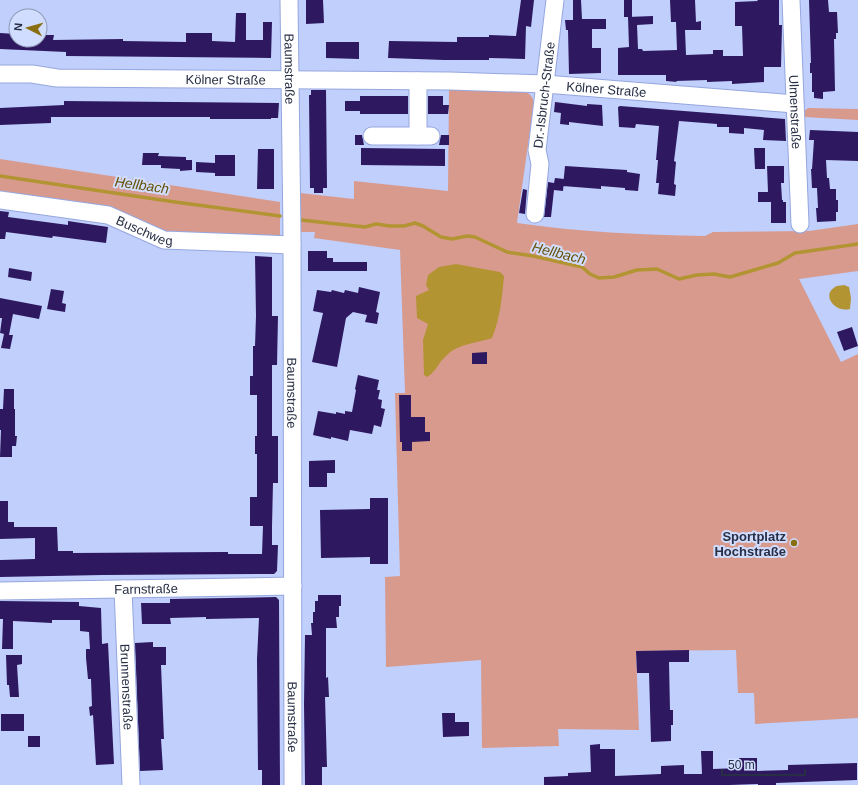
<svg xmlns="http://www.w3.org/2000/svg" width="858" height="785" font-family="Helvetica,sans-serif">
<style>
.green{fill:#d99a8e}
.water{fill:#b29433}
.lines{fill:none;stroke-linecap:round;stroke-linejoin:round}
.stream{stroke:#b29433;stroke-width:3.5}
.building{fill:#2e1960}
.minor-casing{stroke:#96a7de;stroke-width:19}
.minor{stroke:#fff;stroke-width:17}
.poi-dot{fill:#8a6f10;stroke:#d1ddff;stroke-width:1.5}
.labels{text-anchor:middle;stroke-width:4;stroke-linejoin:round;paint-order:stroke}
.street-label{font-size:13px;fill:#282f45;stroke:#d1ddff}
.poi-label{font-size:13px;font-weight:bold;fill:#282f45;stroke:#d1ddff;text-anchor:end}
.water-label{font-size:14px;font-style:italic;fill:#665104;stroke:#d1ddff}
</style>
<rect width="100%" height="100%" fill="#c0cffc"/>
<path class="green" d="M449,89L524,92C530,93 532,96 534,102L517,223C579,232 642,235 705,236L713,232L809,231L858,224V271L799,279L841,362L858,354V718L755,724L754,693H738L736,650L636,651L639,730L558,729L559,746L482,748L481,660L386,667L385,577L400,576L395,393H405L400,250L314,238L315,232H301L300,193L354,199V181L448,191Z
M808,108L858,109V120L804,117V111Z
M0,159L280,202V238L164,234L0,195Z"/>
<path class="water" d="M456,264L500,272L504,276C502,298 500,319 492,338C477,343 457,344 446,356C438,363 436,372 427,377L424,375L423,340L428,324L417,318L416,296L429,290L426,285L428,275L439,267Z
M844,285L849,287L851,298L850,309C835,313 821,295 835,287C837,285 841,286 844,285Z"/>
<g class="lines">
<path class="stream" d="M0,176L175,202L280,216
M301,220L365,227L376,224L390,226H404L415,223L423,226L441,237L452,239L467,236L475,237L507,252L533,256L582,267L590,274L599,278L614,277L637,270L657,269L679,279L697,275L714,274L730,277L778,263L795,253L858,244"/>
</g>
<path class="building" d="M306,0H323L324,23L306,24Z
M521,0H534L531,27L526,26L525,59L489,58V60H444L388,58L389,41L457,42V37H489V35L516,36Z
M573,0H581L582,19H606V29H592V48H601V73L569,74L568,30H566L565,20H573Z
M624,0H632V17H624Z
M670,0H695L696,22L701,21V30H685L686,55L713,54V50H723V56H743L742,26H735V2L758,1L757,0H779V25H782L781,67H764V82L732,84V81L707,82V80L676,81L677,82L666,81V75H618V48L629,47L628,17L653,16V24L637,25L638,49H642L643,51L677,50L676,22H671Z
M809,0H828L829,12H837L838,33H836V39H834L835,91L823,92V99L814,98V92H812V73H810V63H811Z
M236,13H246V40H263V22H272L271,58L66,56V52L0,49V33L16,34V40H40V35H54L53,40L123,39V41L186,42V33H212V41L235,42Z
M326,42H359V59L326,58Z
M311,90H326L327,188H323V193H314V188H310L309,95H311Z
M360,96H408V115V114H360V111H345V101H360Z
M428,96H443V105H449L448,114H428Z
M64,101L279,103L278,118H271V119H210V117H51V123L0,125V108L64,105Z
M555,102L587,106V104L602,105L603,126L569,122V125L560,124L561,113L554,112Z
M620,106L785,119L786,141L763,140L764,130L744,128V134L729,133V127H717V124L679,121L674,161L676,162L674,184L676,185L675,196L658,194L659,183H656L658,160H656L659,126L636,124L635,128L619,127L618,107Z
M810,130L858,132V161L826,160L827,178H829L830,189H836V200H838V212H836V221L817,222L816,208H818L817,188H812L811,169H812L814,140H809Z
M355,135H362L364,145H355Z
M441,135H449V145H439Z
M361,148L445,149V166L361,165Z
M754,148H765V169H755Z
M258,149H274V189H257Z
M143,153H159L158,156L186,157V160H192V170L180,171V169L161,168V165H142Z
M215,155H235V176H215V173L196,172V162L215,163Z
M565,166L627,170V172L640,174L638,191L625,190V188L601,186V189L563,186Z
M767,166H784V183H781L782,200H783V202H786V223H771V202H758V192H768Z
M555,178L564,179L563,191L554,190L551,217H544L548,182L554,183Z
M523,189L527,190L525,214L519,213Z
M0,211L9,212L8,217L68,225V221L108,227L106,243L53,236L52,238L6,232L5,239H0Z
M308,251H327V258H333V262H367V271H308Z
M255,256L272,257V316H278L277,365H272V436H278V483H273L272,526V545H278L277,571L274,574L103,575L0,577V560L35,559V538L0,539V501H8V522H14V527H57L58,551H73V553L223,552H228V554H262L263,526H250V497H257V454H255V436H257V395H250V376H253V346H255L256,316Z
M9,268L32,272L31,281L8,277Z
M359,287L380,292L376,312L379,313L377,324L365,322L367,315L353,312L346,318L337,367L312,362L323,313L313,311L317,290L331,292L332,290L344,293L345,290L358,293Z
M51,289L64,291L62,303L66,304L65,312L47,309Z
M0,298L42,306L39,319L13,314L9,335L0,333L2,318H0Z
M852,327L858,346L844,351L837,332Z
M4,334L13,335L10,349L1,348Z
M487,352V364H472V353Z
M358,375L379,380L377,390H380L378,399L382,400L381,408L385,409L381,427L374,425L372,434L350,430L348,441L331,437V439L313,435L318,411L336,414V412L345,414V411L352,412L356,390L355,389Z
M4,389H14V409H15V436H17L16,446H12V457H0L1,430H0V409H3Z
M399,395H411V417H425V432H430V441L412,442V451H402V442H400Z
M335,460V473H327V487H309V461Z
M370,498H388V564H370V557L321,558L320,510L370,509Z
M318,595H341V606H339V617H336L337,628H326V678L328,677L329,697H325L327,767H322V785H305L304,704L305,635H312L311,623H313V612H315V601H318Z
M276,597L279,600L280,785H262V770H258L257,659L259,618L206,619V617L170,618L171,624H142L141,603H170V599Z
M0,601L79,602V606L101,608L102,644L108,643L114,764L96,765L93,715L90,716L89,707L92,706L91,679H88L86,658V649H90L89,632L80,631V620H52V623L13,621V649H2L3,619H0Z
M153,642V647H166V665H161L164,739H161L163,770L140,771L135,643Z
M689,650V662H669L670,710H673V725H671V741L651,742L649,673H637L636,651Z
M6,655H22V664L17,665L19,697H10L9,685H7Z
M442,713H455V722H469V736L443,737Z
M1,714H24V731H1Z
M28,736H40V747H28Z
M600,744V749H615V776L661,774V766L684,765V774H702L701,751H713V769L739,768V758H757V771L788,770V765L857,763V780L776,783V785H758V784L730,785H544V777L568,776V773L591,772L590,745Z"/>
<g class="lines">
<defs>
<g id="minor">
<path id="s1" d="M289,0L292,235L293,785"/>
<path id="s2" d="M791,0L800,224"/>
<path id="s3" d="M0,74H32L57,78L450,81L545,84L795,104"/>
<path d="M418,81V136"/>
<path d="M372,136H431"/>
<path id="s4" d="M0,200L108,215L164,240L292,245"/>
<path id="s5" d="M535,214L540,164L537,150L555,0"/>
<path id="s6" d="M123,589L131,785"/>
<path id="s7" d="M0,591L293,586"/>
</g>
</defs>
<use href="#minor" class="minor-casing"/>
<use href="#minor" class="minor"/>
</g>
<circle class="poi-dot" cx="794" cy="543" r="4"/>
<g class="labels">
<g class="street-label">
<text dy="5" stroke="none"><textPath href="#s1" startOffset="69">Baumstraße</textPath></text>
<text dy="5" stroke="none"><textPath href="#s3" startOffset="226">Kölner Straße</textPath></text>
<text dy="5" stroke="none"><textPath href="#s3" startOffset="607">Kölner Straße</textPath></text>
<text dy="5" stroke="none"><textPath href="#s5" startOffset="120">Dr.-Isbruch-Straße</textPath></text>
<text dy="5" stroke="none"><textPath href="#s2" startOffset="112">Ulmenstraße</textPath></text>
<text dy="5" stroke="none"><textPath href="#s4" startOffset="149">Buschweg</textPath></text>
<text dy="5" stroke="none"><textPath href="#s1" startOffset="393">Baumstraße</textPath></text>
<text dy="5" stroke="none"><textPath href="#s7" startOffset="146">Farnstraße</textPath></text>
<text dy="5" stroke="none"><textPath href="#s6" startOffset="98">Brunnenstraße</textPath></text>
<text dy="5" stroke="none"><textPath href="#s1" startOffset="717">Baumstraße</textPath></text>
</g>
<g class="poi-label">
<text x="786" y="541">Sportplatz<tspan x="786" dy="15">Hochstraße</tspan></text>
</g>
<g class="water-label">
<text transform="translate(142 185) rotate(8)" y="5">Hellbach</text>
<text transform="translate(559 253) rotate(14)" y="5">Hellbach</text>
</g>
</g>
<g transform="translate(28 28) rotate(276)"><circle r="19" fill="#d1ddff" stroke="#8d97b5"/>
<path d="M0-3L7 15L0 10L-7 15Z" fill="#8a6f10"/>
<text y="-6" font-size="11" font-weight="bold" text-anchor="middle" fill="#282f45">N</text>
</g>
<path d="M722 769v6h83v-6" fill="none" stroke="#282f45" stroke-width="2"/>
<text x="728" y="769" font-size="12" fill="#282f45" stroke="#d1ddff" stroke-width="3" paint-order="stroke">50 m</text>
</svg>
